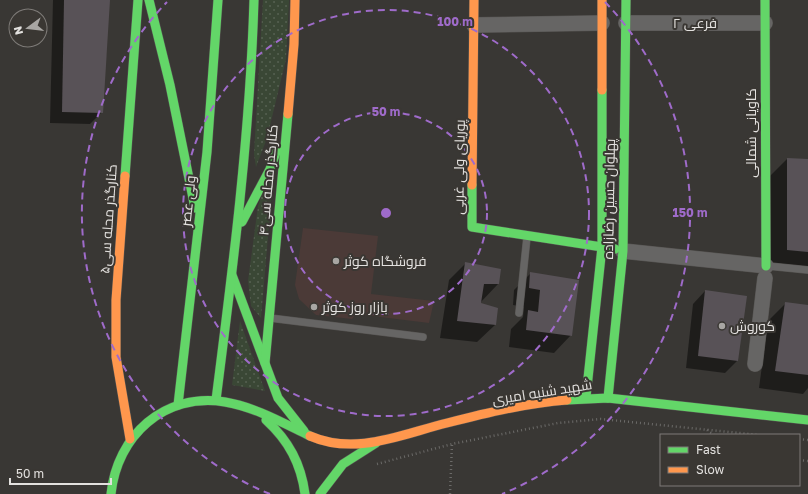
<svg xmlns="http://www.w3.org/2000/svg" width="808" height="494" font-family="'Golos Text',Cairo,sans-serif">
  <defs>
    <pattern id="grass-dots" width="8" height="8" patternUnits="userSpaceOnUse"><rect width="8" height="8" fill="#3a4735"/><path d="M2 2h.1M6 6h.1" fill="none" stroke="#566152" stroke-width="1.8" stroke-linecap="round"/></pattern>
  </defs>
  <rect width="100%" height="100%" fill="#393734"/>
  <polygon fill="#4b3a37" points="303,228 378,236 371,294 434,301 429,323 356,314 352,319 316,315 299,299 295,285"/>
  <g fill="url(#grass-dots)">
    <polygon points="263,0 289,0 286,59 267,138 256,167 254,154"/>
    <polygon points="275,155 261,318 251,306 248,281 258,206"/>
    <polygon points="240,321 265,391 232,385"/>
  </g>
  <g fill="#0007">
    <polygon points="53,0 108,0 102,112 90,124 50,123"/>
    <polygon points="787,159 808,160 808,270 770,266 770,176"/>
    <polygon points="466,263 498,284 480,303 495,325 477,342 440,338 449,280"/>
    <polygon points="531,273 571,335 554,353 509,347 511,329 523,317 524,307 513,305 514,290"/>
    <polygon points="705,291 737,361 725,373 686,368 693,304"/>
    <polygon points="785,304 808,306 808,388 803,394 759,388 768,321"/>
  </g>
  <g fill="#585257">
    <polygon points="64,0 110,0 103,113 62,112"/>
    <polygon points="787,158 808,159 808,252 787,250"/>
    <polygon points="465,262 501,269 499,284 484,284 481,303 498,308 496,325 457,321"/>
    <polygon points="530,272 579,280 572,336 526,330 528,310 538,312 540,290 529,288"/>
    <polygon points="705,290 747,296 738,361 698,356"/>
    <polygon points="785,302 808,305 808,375 775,371"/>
  </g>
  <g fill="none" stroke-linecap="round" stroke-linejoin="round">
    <g stroke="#575553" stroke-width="8">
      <g id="lane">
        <polyline points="768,266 808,270"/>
        <polyline points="519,313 527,237"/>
        <polyline points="270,318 423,337"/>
      </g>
    </g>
    <g stroke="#575553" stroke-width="16">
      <g id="street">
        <polyline points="626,23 765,23"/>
        <polyline points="474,25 602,23"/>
        <polyline points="623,251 766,266"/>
        <polyline points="755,364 765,278"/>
      </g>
    </g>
    <g stroke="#575553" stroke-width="10">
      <g id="fast">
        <polyline points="149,0 170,85 195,208"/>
        <polyline points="765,0 766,266"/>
        <polyline points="125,176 138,0"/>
        <polyline points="472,185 472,227 615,249"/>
        <polyline points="242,222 270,169 278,147"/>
        <polyline points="232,275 278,398 304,431"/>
        <polyline points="265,363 288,114"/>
        <polyline points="586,397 602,247 602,90"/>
        <polyline points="608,398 623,251 626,0"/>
        <path d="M216 400C233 267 250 134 254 0"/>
        <polyline points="567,400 608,398 808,420"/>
        <polyline points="178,405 207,152 218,0"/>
        <path d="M266 420C289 441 301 464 305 494"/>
        <path d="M111 494C117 436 164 392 225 402 255 407 283 423 310 436"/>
        <polyline points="320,494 343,464 376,443"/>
      </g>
    </g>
    <g stroke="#575553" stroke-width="10">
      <g id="slow">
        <polyline points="602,0 602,90"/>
        <polyline points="288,114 294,44 295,0"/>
        <polyline points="125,176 116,300 116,357 130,439"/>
        <polyline points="472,185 474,0"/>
        <path d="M310 436C356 456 402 434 447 423 486 413 527 403 567 400"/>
      </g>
    </g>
    <g stroke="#6b6a68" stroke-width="2.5" stroke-dasharray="1 3" stroke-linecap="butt">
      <polyline points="707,430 714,435"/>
      <polyline points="799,439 808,440"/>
      <polyline points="799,460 808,461"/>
      <polyline points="377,464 452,444 558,423 601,419 759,435"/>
      <polyline points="450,494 452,444"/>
    </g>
    <use href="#lane" stroke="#666564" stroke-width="7"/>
    <use href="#street" stroke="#666564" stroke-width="15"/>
    <use href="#fast" stroke="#63d668" stroke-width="9"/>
    <use href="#slow" stroke="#ff974d" stroke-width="9"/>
  </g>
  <g fill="none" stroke="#9f6bca" stroke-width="2" stroke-dasharray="7 5">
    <circle cx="386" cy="213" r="101"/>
    <circle cx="386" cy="213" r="203"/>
    <path d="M270 494A304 304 0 0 1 167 2M605 2A304 304 0 0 1 502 494"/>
  </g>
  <g fill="#a8a6a3" stroke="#3a3733" stroke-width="1.5">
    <circle cx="336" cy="261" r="4"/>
    <circle cx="314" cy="307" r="4"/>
    <circle cx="722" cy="326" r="4"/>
  </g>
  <g text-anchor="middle" stroke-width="4" stroke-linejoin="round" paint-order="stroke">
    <g font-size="14" fill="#e3e1df" stroke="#3a3733">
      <text x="695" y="28">فرعی ۲</text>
      <text transform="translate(751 133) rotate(-90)" y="5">کاویانی شمالی</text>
      <text transform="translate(459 167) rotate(-89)" y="5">پوریای ولی غربی</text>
      <text transform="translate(268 180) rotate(-85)" y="5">کنارگذر محله سی۴</text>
      <text transform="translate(609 199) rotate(-89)" y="5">پهلوان حسین رضازاده</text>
      <text transform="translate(188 201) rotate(-84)" y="5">ولی عصر</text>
      <text transform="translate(108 219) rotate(-86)" y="5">کنارگذر محله سی۵</text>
      <text transform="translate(542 392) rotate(-9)" y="5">شهید شنبه امیری</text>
    </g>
    <g font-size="14" fill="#e3e1df" stroke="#3a3733" text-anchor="start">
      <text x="344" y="266">فروشگاه کوثر</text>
      <text x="322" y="312">بازار روز کوثر</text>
      <text x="730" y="331">کوروش</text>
    </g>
  </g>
  <circle cx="386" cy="213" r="6" fill="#9f6bca" stroke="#3a3733" stroke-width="2"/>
  <g font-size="12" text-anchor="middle" font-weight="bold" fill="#9f6bca" stroke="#3a3733" stroke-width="4" stroke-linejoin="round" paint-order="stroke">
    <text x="455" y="26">100 m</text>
    <text x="386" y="116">50 m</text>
    <text x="690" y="217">150 m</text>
  </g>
  <rect x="660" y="434" width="140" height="52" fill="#3a3733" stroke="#7e7b78"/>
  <rect x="668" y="447" width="20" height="6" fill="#63d668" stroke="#7e7b78"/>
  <text x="696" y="454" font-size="12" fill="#e3e1df">Fast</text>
  <rect x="668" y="467" width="20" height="6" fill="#ff974d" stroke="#7e7b78"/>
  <text x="696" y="474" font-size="12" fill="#e3e1df">Slow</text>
  <g transform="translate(28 28) rotate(255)"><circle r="19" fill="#3a3733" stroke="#7e7b78"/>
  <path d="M0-3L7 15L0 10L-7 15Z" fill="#a8a6a3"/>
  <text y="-6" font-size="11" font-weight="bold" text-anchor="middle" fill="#e3e1df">N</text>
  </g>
  <path d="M10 478v6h101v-6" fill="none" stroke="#e3e1df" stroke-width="2"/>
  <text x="16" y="478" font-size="12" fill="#e3e1df" stroke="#3a3733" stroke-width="3" paint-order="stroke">50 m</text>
</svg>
